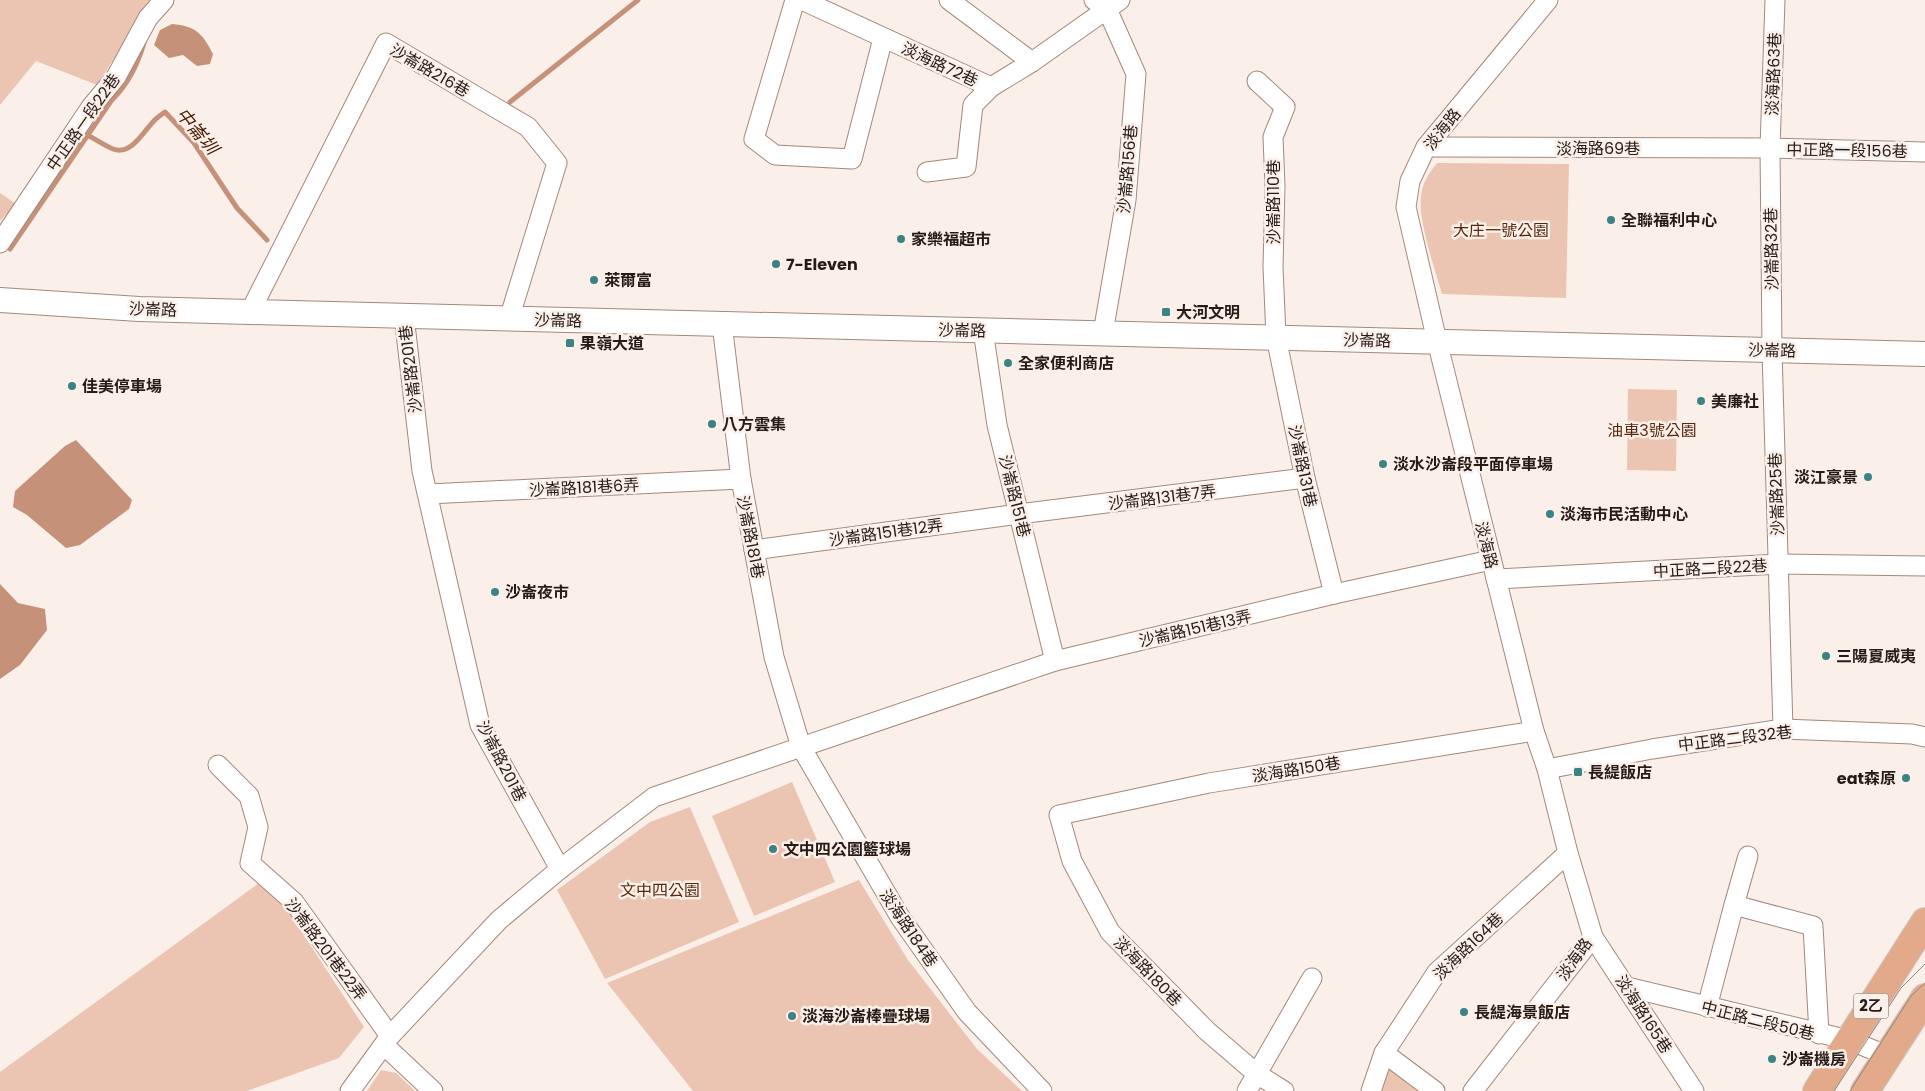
<svg xmlns="http://www.w3.org/2000/svg" width="1925" height="1091" font-family="Poppins,'Noto Sans TC',sans-serif">
  <rect width="100%" height="100%" fill="#fbefe9"/>
  <g fill="#ecc5b2">
    <polygon points="0,0 157,0 142,15 97,85 36,61 0,105"/>
    <path d="M1437 163 1569 164 1566 298 1442 294C1435 270 1418 220 1421 197 1422 183 1429 173 1437 163Z"/>
    <polygon points="0,193 16,204 0,221"/>
    <polygon points="1628,389 1677,390 1676,471 1627,470"/>
    <polygon points="792,782 835,882 754,916 712,816"/>
    <polygon points="690,807 739,922 605,979 557,890 650,822"/>
    <polygon points="859,880 908,960 977,1049 1022,1091 693,1091 607,983"/>
    <polygon points="259,883 288,911 364,1027 339,1058 247,1091 0,1091 0,1072"/>
    <polygon points="1386,1067 1418,1091 1378,1091"/>
    <polygon points="381,1070 396,1073 415,1091 367,1091"/>
  </g>
  <g fill="#c59279">
    <path d="M172 24C196 26 203 34 213 54L210 64 197 66 183 55 169 58 154 45 160 30Z"/>
    <polygon points="76,440 132,500 129,509 80,545 66,548 27,515 13,507 15,491 65,446"/>
    <polygon points="0,584 18,603 45,609 47,630 20,665 0,679"/>
  </g>
  <g fill="none" stroke-linecap="round" stroke-linejoin="round">
    <g stroke="#c59279" stroke-width="5">
      <polyline points="510,102 638,0"/>
      <path d="M89 136C97 140 105 146 113 149 131 156 143 132 153 122 156 118 161 115 165 112L194 143 237 208 267 240"/>
      <path d="M10 249 111 101C128 84 137 66 144 43"/>
    </g>
    <g stroke="#a4887a" stroke-width="21">
      <g id="minor">
        <polyline points="795,0 754,139 775,155 852,159 883,38"/>
        <polyline points="802,0 991,87 1032,62 1120,0"/>
        <polyline points="949,0 1032,62"/>
        <polyline points="1094,0 1107,9 1136,74 1126,200 1103,333"/>
        <polyline points="1548,0 1426,147 1410,181 1406,207 1437,341 1534,731 1547,769 1568,853 1593,937 1694,1091"/>
        <polyline points="1775,0 1770,148 1772,350 1783,729"/>
        <polyline points="1257,81 1285,107 1273,137 1275,186 1273,267 1276,337 1305,478 1334,594"/>
        <polyline points="1426,147 1770,148 1925,152"/>
        <polyline points="927,172 966,167 973,105 991,87"/>
        <polyline points="0,243 91,107 116,77 148,18 164,0"/>
        <polyline points="250,312 386,43 528,127 557,163 509,319"/>
        <polyline points="404,316 422,471 480,725 560,869"/>
        <polyline points="722,324 741,479 774,657 801,747 900,917 967,1012 1042,1091"/>
        <polyline points="983,330 997,425 1055,661"/>
        <polyline points="428,494 741,479"/>
        <polyline points="754,550 1019,514 1305,478"/>
        <polyline points="1496,579 1779,564 1925,566"/>
        <polyline points="218,765 249,796 258,827 250,863 294,902 390,1036"/>
        <polyline points="1547,769 1652,749 1783,729 1912,734 1925,737"/>
        <polyline points="1734,905 1748,856"/>
        <polyline points="1627,987 1849,1040 1888,1056"/>
        <polyline points="1707,1007 1734,905 1813,926 1819,1034"/>
        <polyline points="384,1045 433,1091"/>
        <polyline points="1384,1053 1437,972 1568,853"/>
        <polyline points="350,1091 390,1036 499,920 560,869 654,797 1055,661 1334,594 1491,560"/>
        <polyline points="1247,1091 1312,978"/>
        <polyline points="1284,1091 1257,1074 1207,1031 1110,932 1072,861 1059,815 1209,783 1534,731"/>
        <polyline points="1371,1091 1384,1053 1435,1091"/>
        <polyline points="1473,1091 1593,937"/>
      </g>
    </g>
    <g stroke="#a4887a" stroke-width="26">
      <polyline id="tertiary" points="0,300 139,309 250,312 1925,354"/>
    </g>
    <g stroke="#cfcdcc" stroke-width="30">
      <g id="primary">
        <polyline points="1817,1091 1925,922"/>
        <polyline points="1865,1091 1925,998"/>
      </g>
    </g>
    <use href="#minor" stroke="#fff" stroke-width="19"/>
    <use href="#tertiary" stroke="#fff" stroke-width="24"/>
    <use href="#primary" stroke="#e2a98b" stroke-width="28"/>
    <g stroke="#928781" stroke-width="1">
      <polyline points="1834,1091 1901,988 1925,964"/>
      <polyline points="1850,1091 1911,996 1925,983"/>
    </g>
  </g>
  <g fill="#3b8385" stroke="#fbefe9" stroke-width="2">
    <circle cx="1611" cy="220" r="5"/>
    <circle cx="901" cy="239" r="5"/>
    <circle cx="776" cy="264" r="5"/>
    <circle cx="594" cy="280" r="5"/>
    <rect x="1161" y="307" width="10" height="10" rx="2.5"/>
    <rect x="565" y="338" width="10" height="10" rx="2.5"/>
    <circle cx="1008" cy="363" r="5"/>
    <circle cx="72" cy="386" r="5"/>
    <circle cx="1701" cy="401" r="5"/>
    <circle cx="712" cy="424" r="5"/>
    <circle cx="1383" cy="464" r="5"/>
    <circle cx="1868" cy="477" r="5"/>
    <circle cx="1550" cy="514" r="5"/>
    <circle cx="495" cy="592" r="5"/>
    <circle cx="1826" cy="656" r="5"/>
    <rect x="1573" y="767" width="10" height="10" rx="2.5"/>
    <circle cx="1906" cy="778" r="5"/>
    <circle cx="773" cy="849" r="5"/>
    <circle cx="1464" cy="1012" r="5"/>
    <circle cx="792" cy="1016" r="5"/>
    <circle cx="1772" cy="1059" r="5"/>
  </g>
  <g text-anchor="middle" stroke-width="5" stroke-linejoin="round" paint-order="stroke">
    <rect fill="#fbefe9" stroke="#665b55" stroke-width="1" x="1853.5" y="993.5" width="35" height="25" rx="4"/>
    <g font-size="15" font-weight="bold" fill="#261b16">
      <text x="1871" y="1011">2乙</text>
    </g>
    <g font-size="16" fill="#261b16" stroke="#fbefe9">
      <text transform="translate(940 64) rotate(25)" y="6">淡海路72巷</text>
      <text transform="translate(430 70) rotate(30)" y="6">沙崙路216巷</text>
      <text transform="translate(1773 74) rotate(-88)" y="6">淡海路63巷</text>
      <text transform="translate(83 122) rotate(-55)" y="6">中正路一段22巷</text>
      <text transform="translate(1442 129) rotate(-52)" y="6">淡海路</text>
      <text x="1598" y="154">淡海路69巷</text>
      <text transform="translate(1847 150) rotate(1)" y="6">中正路一段156巷</text>
      <text transform="translate(1127 169) rotate(-85)" y="6">沙崙路156巷</text>
      <text transform="translate(1273 202) rotate(-90)" y="6">沙崙路110巷</text>
      <text transform="translate(1771 249) rotate(-91)" y="6">沙崙路32巷</text>
      <text transform="translate(153 309) rotate(2)" y="6">沙崙路</text>
      <text transform="translate(558 320) rotate(1)" y="6">沙崙路</text>
      <text transform="translate(962 330) rotate(1)" y="6">沙崙路</text>
      <text transform="translate(1367 340) rotate(1)" y="6">沙崙路</text>
      <text transform="translate(1772 350) rotate(1)" y="6">沙崙路</text>
      <text transform="translate(410 369) rotate(-97)" y="6">沙崙路201巷</text>
      <text transform="translate(1303 466) rotate(78)" y="6">沙崙路131巷</text>
      <text transform="translate(584 487) rotate(-3)" y="6">沙崙路181巷6弄</text>
      <text transform="translate(1776 494) rotate(-92)" y="6">沙崙路25巷</text>
      <text transform="translate(1015 496) rotate(76)" y="6">沙崙路151巷</text>
      <text transform="translate(1162 497) rotate(-7)" y="6">沙崙路131巷7弄</text>
      <text transform="translate(886 532) rotate(-8)" y="6">沙崙路151巷12弄</text>
      <text transform="translate(751 537) rotate(79)" y="6">沙崙路181巷</text>
      <text transform="translate(1487 545) rotate(76)" y="6">淡海路</text>
      <text transform="translate(1710 568) rotate(-3)" y="6">中正路二段22巷</text>
      <text transform="translate(1195 628) rotate(-13)" y="6">沙崙路151巷13弄</text>
      <text transform="translate(1735 738) rotate(-7)" y="6">中正路二段32巷</text>
      <text transform="translate(502 761) rotate(63)" y="6">沙崙路201巷</text>
      <text transform="translate(1296 769) rotate(-9)" y="6">淡海路150巷</text>
      <text transform="translate(909 928) rotate(56)" y="6">淡海路184巷</text>
      <text transform="translate(1468 946) rotate(-44)" y="6">淡海路164巷</text>
      <text transform="translate(326 949) rotate(53)" y="6">沙崙路201巷22弄</text>
      <text transform="translate(1574 959) rotate(-55)" y="6">淡海路</text>
      <text transform="translate(1148 971) rotate(46)" y="6">淡海路180巷</text>
      <text transform="translate(1644 1014) rotate(57)" y="6">淡海路165巷</text>
      <text transform="translate(1758 1020) rotate(14)" y="6">中正路二段50巷</text>
    </g>
    <g font-size="16" font-weight="bold" fill="#261b16" stroke="#fbefe9" text-anchor="start">
      <text x="1621" y="226">全聯福利中心</text>
      <text x="911" y="245">家樂福超市</text>
      <text x="786" y="270">7-Eleven</text>
      <text x="604" y="286">萊爾富</text>
      <text x="1176" y="318">大河文明</text>
      <text x="580" y="349">果嶺大道</text>
      <text x="1018" y="369">全家便利商店</text>
      <text x="82" y="392">佳美停車場</text>
      <text x="1711" y="407">美廉社</text>
      <text x="722" y="430">八方雲集</text>
      <text x="1393" y="470">淡水沙崙段平面停車場</text>
      <text x="1858" y="483" text-anchor="end">淡江豪景</text>
      <text x="1560" y="520">淡海市民活動中心</text>
      <text x="505" y="598">沙崙夜市</text>
      <text x="1836" y="662">三陽夏威夷</text>
      <text x="1588" y="778">長緹飯店</text>
      <text x="1896" y="784" text-anchor="end">eat森原</text>
      <text x="783" y="855">文中四公園籃球場</text>
      <text x="1474" y="1018">長緹海景飯店</text>
      <text x="802" y="1022">淡海沙崙棒疊球場</text>
      <text x="1782" y="1065">沙崙機房</text>
    </g>
    <g font-size="16" fill="#59280c" stroke="#fbefe9">
      <text x="1501" y="236">大庄一號公園</text>
      <text x="1652" y="436">油車3號公園</text>
      <text x="660" y="896">文中四公園</text>
    </g>
    <g font-size="18" font-style="italic" fill="#491a00" stroke="#fbefe9">
      <text transform="translate(197 131) rotate(50)" y="6">中崙圳</text>
    </g>
  </g>
</svg>
